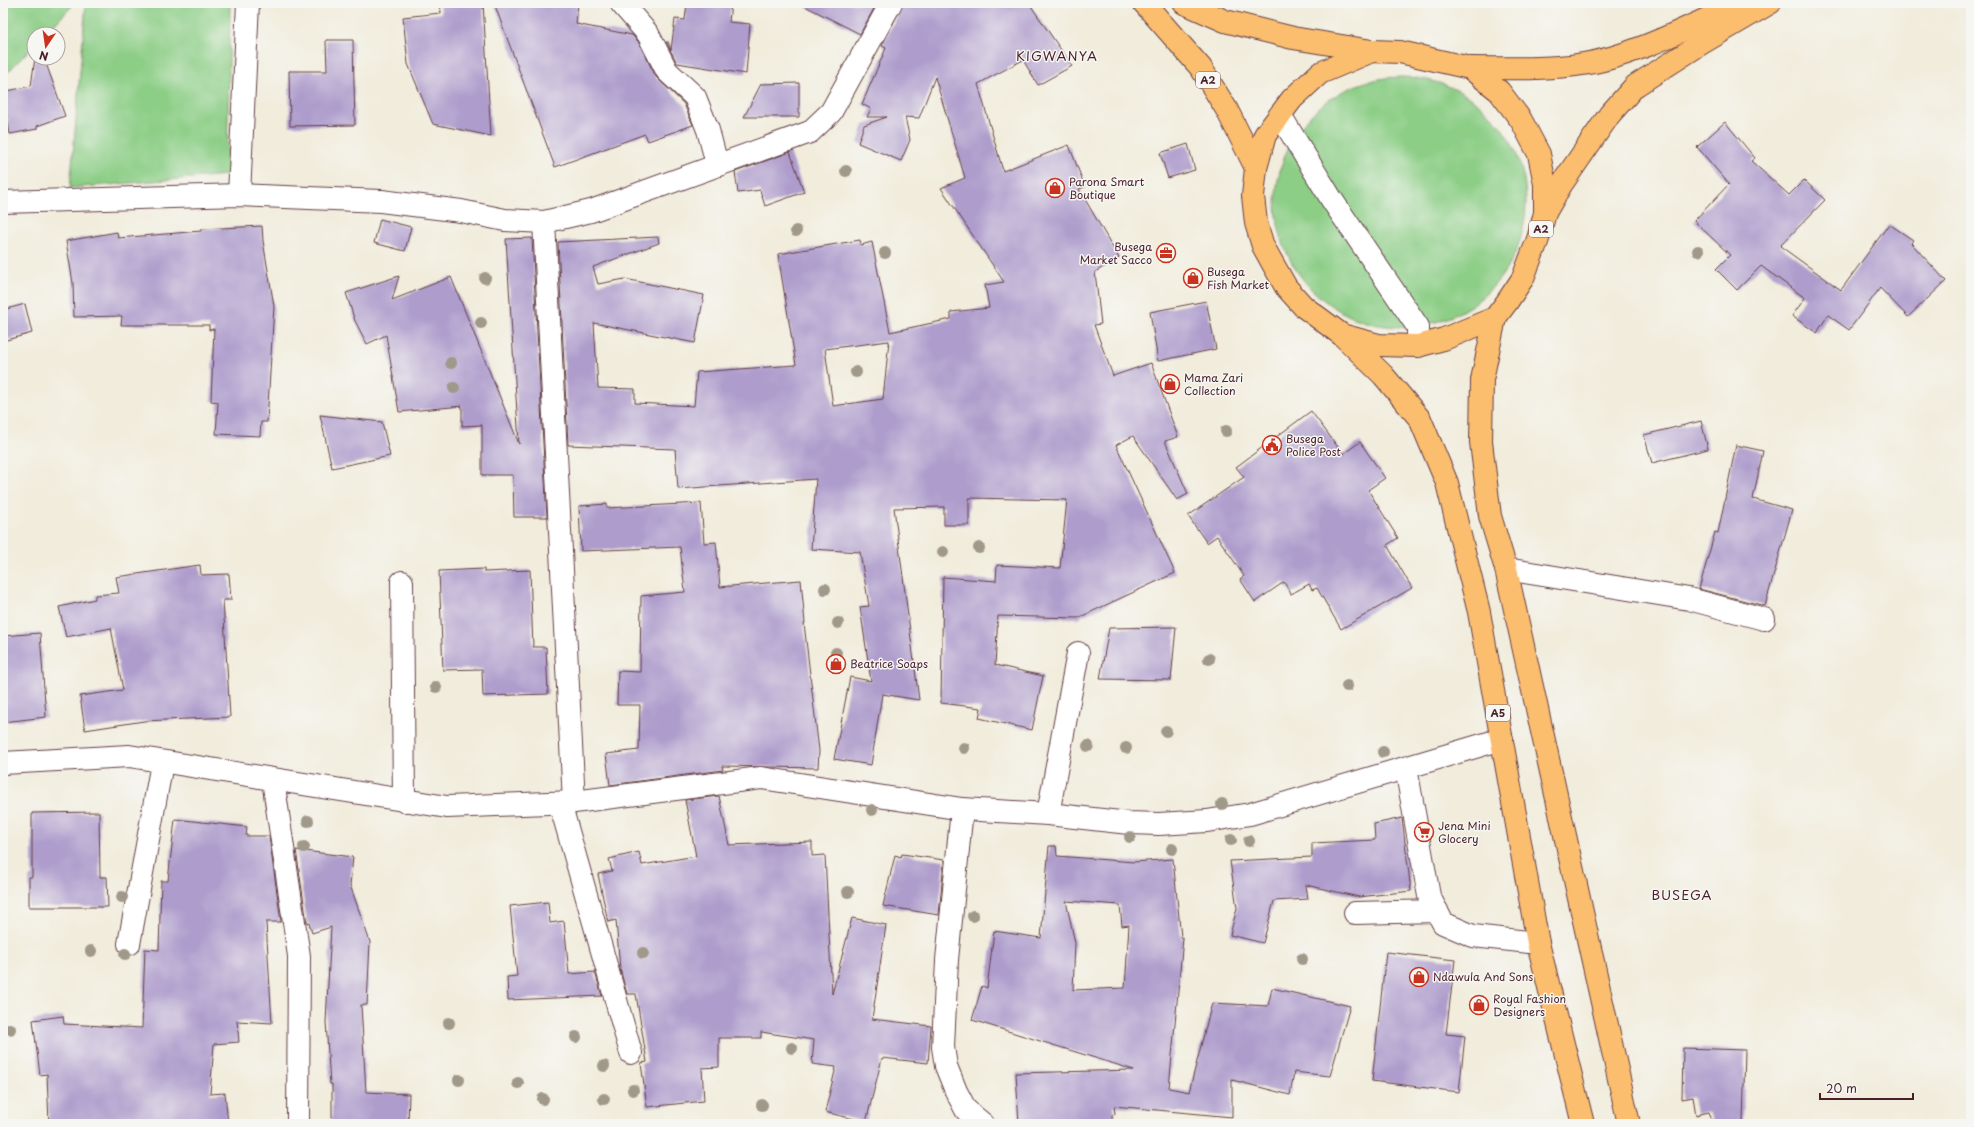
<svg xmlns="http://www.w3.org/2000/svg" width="1974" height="1127" font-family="'Playpen Sans',sans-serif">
  <rect width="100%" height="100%" fill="#f6f6f2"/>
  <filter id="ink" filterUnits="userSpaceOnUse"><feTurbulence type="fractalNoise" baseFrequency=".025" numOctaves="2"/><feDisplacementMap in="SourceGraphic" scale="8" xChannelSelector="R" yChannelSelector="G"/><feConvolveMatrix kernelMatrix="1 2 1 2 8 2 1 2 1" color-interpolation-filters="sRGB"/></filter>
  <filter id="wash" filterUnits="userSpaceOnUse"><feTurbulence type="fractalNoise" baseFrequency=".012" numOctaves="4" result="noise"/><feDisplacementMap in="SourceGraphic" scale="16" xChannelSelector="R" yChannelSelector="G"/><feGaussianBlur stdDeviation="0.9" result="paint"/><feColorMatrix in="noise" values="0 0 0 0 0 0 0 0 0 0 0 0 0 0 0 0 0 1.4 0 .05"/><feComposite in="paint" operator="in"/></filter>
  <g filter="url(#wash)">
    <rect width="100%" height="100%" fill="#f1ecdb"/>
    <g fill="#8cce86" stroke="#6b7658">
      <polygon points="3,3 75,3 45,34 34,34 34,45 3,77"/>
      <polygon points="86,3 230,3 227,175 70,188"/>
      <circle cx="1401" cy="202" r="125"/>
    </g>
    <g id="blocks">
      <g fill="#ae9ccc" fill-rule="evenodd">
        <polygon points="440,3 483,3 491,136 433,124 408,64 403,17 441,13"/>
        <polygon points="494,3 578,3 576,24 632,35 638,41 656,77 684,104 693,125 648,141 645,134 555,167"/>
        <polygon points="687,3 731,3 729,22 750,24 746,74 677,63 666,42 668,42 671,50 675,19 685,20"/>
        <polygon points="799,3 877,3 860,34"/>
        <path d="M903 3H1029L1072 66 1038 85 1023 60 978 84 1003 171 1069 145 1085 187 1079 189 1119 258 1095 272 1101 324 1094 325 1113 376 1151 363 1178 437 1165 441 1188 494 1177 500 1133 436 1116 445 1175 573 1078 618 998 616 995 665 1043 676 1032 730 979 718 981 708 941 703 943 577 996 581 997 565 1060 568 1067 500 969 498V525H944V507L894 508 919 700 882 694 871 765 834 759 850 677 871 681 860 607 869 606 860 552 811 549 816 479 678 489 675 449 568 445 558 242 658 237 659 243 593 267 598 284 625 279 704 295 695 343 594 323 598 388 635 389V403L694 406 697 372 796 365 778 254 860 240 861 245 872 242 890 332 951 319V312L989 308 985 285 1004 282 941 188 965 178 935 77 919 118 905 117 910 140 901 161 858 143 864 125 887 117H867L871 109 862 104 886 48 882 46ZM889 341 883 399 833 406 825 349Z"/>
        <polygon points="326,40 353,40 355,125 290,126 289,71 327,71"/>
        <polygon points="35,58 44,58 65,116 37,126 37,129 10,134 3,92 31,86"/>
        <polygon points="799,83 799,117 744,117 761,84"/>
        <polygon points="1725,122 1755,158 1751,161 1789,195 1804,180 1825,200 1780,246 1841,290 1889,224 1913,240 1911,243 1946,281 1908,317 1880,288 1849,330 1828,315 1817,333 1792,316 1805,298 1761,266 1737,290 1716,269 1730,255 1694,221 1729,184 1697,147"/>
        <polygon points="1188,144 1195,170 1168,178 1160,153"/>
        <polygon points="790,152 804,192 765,206 760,190 738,193 735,172"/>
        <polygon points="380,219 411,227 405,251 374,243"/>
        <polygon points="262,226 263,241 274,306 267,422 261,422 260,436 216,434 218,402 211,401 214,329 209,330 209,325 121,325 122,316 74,317 73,283 66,241 117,232 118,238 201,231 201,229"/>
        <polygon points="532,238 547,517 514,517 513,475 482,475 482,425 462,426 462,406 399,412 386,335 367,344 355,321 346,293 399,276 392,300 451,277 519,444 506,239"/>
        <polygon points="1206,301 1216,349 1158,361 1150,312"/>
        <polygon points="25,304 32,333 3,341 3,310"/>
        <polygon points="1311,411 1343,454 1360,442 1385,478 1368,490 1398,538 1387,545 1412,588 1341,629 1317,588 1312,590 1309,584 1291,594 1284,582 1255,602 1240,579 1244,576 1217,536 1207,543 1188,516 1244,477 1236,467"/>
        <polygon points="320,415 382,422 390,456 332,468"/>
        <polygon points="1701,421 1708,449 1652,463 1644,435"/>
        <polygon points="1736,445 1763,451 1753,499 1792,510 1765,606 1699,589 1715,532 1718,533"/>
        <polygon points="701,503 704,543 716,542 720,587 801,580 805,623 804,623 819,751 818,768 722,766 723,770 610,785 606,754 639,750 640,705 617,705 618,671 640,672 641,596 685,592 680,547 581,551 579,506 607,504 607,508"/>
        <polygon points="200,565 201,575 229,574 231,600 223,600 230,717 144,721 85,730 80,696 123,690 111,628 66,637 59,607 95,599 95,595 119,593 116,577"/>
        <polygon points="484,569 484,572 530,570 533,647 546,647 548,694 483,696 482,669 443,670 439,571"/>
        <polygon points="1176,627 1171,680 1100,679 1109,628"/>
        <polygon points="40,633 46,717 3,722 3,636"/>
        <polygon points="719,796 729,845 812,842 812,856 825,855 832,994 852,918 886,925 872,1019 931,1026 928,1063 882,1058 866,1122 825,1112 836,1067 812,1064 814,1040 761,1032 761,1038 719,1038 719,1067 702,1068 704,1101 647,1107 641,1063 647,1062 636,994 627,994 620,969 616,920 608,922 598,874 612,871 609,859 639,852 642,865 696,856 685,800"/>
        <polygon points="99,812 100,877 107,877 108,907 29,907 29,877 32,877 32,813"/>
        <polygon points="1402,818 1411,891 1359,897 1306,885 1308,899 1274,901 1263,943 1230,935 1237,908 1230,861 1312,857 1312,843 1375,840 1374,824"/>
        <polygon points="175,819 247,827 246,836 269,836 281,922 266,922 272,1023 237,1021 239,1042 214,1044 210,1094 225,1093 228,1124 49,1124 47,1074 40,1075 33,1020 63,1016 64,1024 142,1028 145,949 159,950 161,881 168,881"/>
        <path d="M1049 846H1056L1057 856 1134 862 1173 859 1181 937 1183 938 1169 1088 1189 1092 1212 1003 1268 1006 1272 988 1350 1006 1330 1076 1294 1072 1290 1095 1232 1080V1117L1114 1106 1115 1114 1112 1115V1124H1019L1016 1073 1134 1070 972 1020 982 986 987 988 994 931 1041 938ZM1066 901 1120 905 1122 926 1129 925 1125 988 1073 990 1075 943Z"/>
        <polygon points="296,850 353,857 350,885 370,942 367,1005 361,1005 366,1092 409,1094 408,1124 332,1124 332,1084 330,1084 326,1022 331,927 312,933 309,923 307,923"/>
        <polygon points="902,854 944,860 939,915 883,906 895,855 901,857"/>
        <polygon points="548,902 550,923 564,921 569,974 595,972 602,996 508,1000 507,977 517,976 510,906"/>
        <polygon points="1386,952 1455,960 1446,1034 1465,1036 1459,1092 1372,1081"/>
        <polygon points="1683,1048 1745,1050 1743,1124 1713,1124 1709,1112 1696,1115 1693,1097 1682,1099"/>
      </g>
    </g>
  </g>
  <g filter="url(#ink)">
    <use href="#blocks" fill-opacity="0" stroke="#633e45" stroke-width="1"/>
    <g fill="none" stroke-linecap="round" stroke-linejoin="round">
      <g stroke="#633e45" stroke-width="24">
        <g id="minor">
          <polyline points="621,3 648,34 667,71 695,97 708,130 717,164"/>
          <polyline points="1280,115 1332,200 1418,327 1418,346"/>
          <polyline points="239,195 248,3"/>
          <polyline points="3,202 239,195 381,201 461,211 505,220 544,222 591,211 810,132 831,112 891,3"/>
          <polyline points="544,222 574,802"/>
          <polyline points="1506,569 1689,599 1764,619"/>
          <polyline points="402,582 404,801"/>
          <polyline points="3,763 129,756 447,807 574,802 761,778 962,809 1048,814 1129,823 1159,824 1207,821 1250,814 1502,739"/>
          <polyline points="1406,768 1429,896 1443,923 1473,936 1538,943"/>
          <polyline points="273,780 299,956 298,1124"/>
          <polyline points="560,803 631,1053"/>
          <polyline points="962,809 947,960 943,1047 946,1066 956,1091 966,1110 983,1124"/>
          <polyline points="1048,814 1078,653"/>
          <polyline points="1355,913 1437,911"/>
          <polyline points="129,944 162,763"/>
        </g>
      </g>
      <g stroke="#633e45" stroke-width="24">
        <g id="major">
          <polyline points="1144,3 1201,68 1227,110 1256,168"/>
          <polyline points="1184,3 1225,21 1293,38 1372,51"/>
        </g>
      </g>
      <g stroke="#633e45" stroke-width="24">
        <g id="highway">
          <polygon points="1372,51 1400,52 1470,68 1499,91 1521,120 1539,154 1545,184 1545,213 1538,239 1523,278 1507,302 1495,318 1444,339 1418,346 1379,345 1342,335 1304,307 1286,287 1273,264 1263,246 1256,223 1253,196 1256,168 1265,135 1292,99 1320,73"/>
          <path d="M1470 68C1507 68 1546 70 1583 64 1633 57 1694 24 1741 3"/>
          <polyline points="1546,211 1561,185 1610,114 1635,86 1702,43 1770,3"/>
          <polyline points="1495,318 1482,380 1481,442 1490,516 1506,569 1629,1124"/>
          <polyline points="1343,336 1383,375 1420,419 1447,483 1479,612 1538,943 1583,1124"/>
        </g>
      </g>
      <use href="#minor" stroke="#fff" stroke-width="22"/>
      <use href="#major" stroke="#fbbd6e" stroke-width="22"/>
      <use href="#highway" stroke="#fbbd6e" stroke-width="22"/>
    </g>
    <g fill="#a09889">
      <circle cx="846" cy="171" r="6"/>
      <circle cx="796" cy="231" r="6"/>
      <circle cx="1698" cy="251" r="6"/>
      <circle cx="885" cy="253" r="6"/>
      <circle cx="485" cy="278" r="6"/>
      <circle cx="481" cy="323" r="6"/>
      <circle cx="451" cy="363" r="6"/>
      <circle cx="856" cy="372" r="6"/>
      <circle cx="454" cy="388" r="6"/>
      <circle cx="1226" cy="431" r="6"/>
      <circle cx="979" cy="548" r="6"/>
      <circle cx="943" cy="552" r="6"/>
      <circle cx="825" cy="589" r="6"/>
      <circle cx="838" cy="623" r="6"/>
      <circle cx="836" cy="653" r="6"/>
      <circle cx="1209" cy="659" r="6"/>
      <circle cx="1347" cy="686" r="6"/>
      <circle cx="436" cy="687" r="6"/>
      <circle cx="1166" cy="731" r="6"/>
      <circle cx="1088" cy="746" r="6"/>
      <circle cx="964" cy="748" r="6"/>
      <circle cx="1126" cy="748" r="6"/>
      <circle cx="1383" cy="752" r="6"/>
      <circle cx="1222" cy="804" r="6"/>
      <circle cx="872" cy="810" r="6"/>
      <circle cx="308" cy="821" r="6"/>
      <circle cx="1130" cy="837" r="6"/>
      <circle cx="1231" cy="840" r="6"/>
      <circle cx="1249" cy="841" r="6"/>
      <circle cx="304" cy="847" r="6"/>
      <circle cx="1172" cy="849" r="6"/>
      <circle cx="848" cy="892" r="6"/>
      <circle cx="122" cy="897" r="6"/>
      <circle cx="973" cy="916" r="6"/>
      <circle cx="91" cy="951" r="6"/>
      <circle cx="643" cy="953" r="6"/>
      <circle cx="125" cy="954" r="6"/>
      <circle cx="1302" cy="959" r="6"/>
      <circle cx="449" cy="1023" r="6"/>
      <circle cx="10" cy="1029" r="6"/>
      <circle cx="576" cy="1037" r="6"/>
      <circle cx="792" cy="1048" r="6"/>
      <circle cx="604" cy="1066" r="6"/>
      <circle cx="459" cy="1080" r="6"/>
      <circle cx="518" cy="1083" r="6"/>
      <circle cx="633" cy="1090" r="6"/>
      <circle cx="543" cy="1099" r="6"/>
      <circle cx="604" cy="1099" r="6"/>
      <circle cx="762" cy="1105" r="6"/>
    </g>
  </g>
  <defs>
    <g id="shop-ring" transform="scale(1)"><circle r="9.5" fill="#f6f6f2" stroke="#c8321e" stroke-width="1.5"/><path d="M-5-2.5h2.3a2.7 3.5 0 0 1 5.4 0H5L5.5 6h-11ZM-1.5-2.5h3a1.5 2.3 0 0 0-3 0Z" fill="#c8321e"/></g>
    <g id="office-ring" transform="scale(1)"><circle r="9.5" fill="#f6f6f2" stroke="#c8321e" stroke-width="1.5"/><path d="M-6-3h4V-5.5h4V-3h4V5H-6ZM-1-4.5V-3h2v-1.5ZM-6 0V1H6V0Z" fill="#c8321e"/></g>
    <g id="civic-ring" transform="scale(1)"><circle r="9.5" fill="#f6f6f2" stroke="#c8321e" stroke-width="1.5"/><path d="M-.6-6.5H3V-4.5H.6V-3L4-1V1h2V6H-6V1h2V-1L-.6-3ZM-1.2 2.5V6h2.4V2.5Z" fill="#c8321e"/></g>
    <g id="supermarket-ring" transform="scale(1)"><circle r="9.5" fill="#f6f6f2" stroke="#c8321e" stroke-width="1.5"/><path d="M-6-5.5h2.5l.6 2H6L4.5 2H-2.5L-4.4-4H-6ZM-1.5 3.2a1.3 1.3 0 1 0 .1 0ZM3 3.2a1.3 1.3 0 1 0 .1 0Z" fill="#c8321e"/></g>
  </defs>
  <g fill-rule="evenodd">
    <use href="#shop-ring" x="1055" y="188"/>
    <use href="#office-ring" x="1166" y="253"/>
    <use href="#shop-ring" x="1193" y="278"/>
    <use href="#shop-ring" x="1170" y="384"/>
    <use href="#civic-ring" x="1272" y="445"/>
    <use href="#shop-ring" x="836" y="664"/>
    <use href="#supermarket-ring" x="1424" y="832"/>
    <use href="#shop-ring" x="1419" y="977"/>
    <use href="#shop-ring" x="1479" y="1005"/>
  </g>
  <g text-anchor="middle" stroke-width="3" stroke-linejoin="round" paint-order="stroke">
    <g fill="#f6f6f2" stroke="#7e6067" stroke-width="1">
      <rect x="1196" y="72" width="24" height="16" rx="3"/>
      <rect x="1529" y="221" width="24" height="16" rx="3"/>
      <rect x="1486" y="705" width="24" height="16" rx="3"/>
    </g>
    <g font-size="10" font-weight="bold" fill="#4a1f2b">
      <text x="1208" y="84">A2</text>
      <text x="1541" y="233">A2</text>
      <text x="1498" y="717">A5</text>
    </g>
    <g font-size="11" fill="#4a1f2b" stroke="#f6f6f2" text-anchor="start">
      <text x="1069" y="186">Parona Smart<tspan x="1069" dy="13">Boutique</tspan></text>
      <text x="1152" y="251" text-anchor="end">Busega<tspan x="1152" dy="13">Market Sacco</tspan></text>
      <text x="1207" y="276">Busega<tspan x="1207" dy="13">Fish Market</tspan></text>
      <text x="1184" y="382">Mama Zari<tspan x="1184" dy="13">Collection</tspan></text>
      <text x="1286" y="443">Busega<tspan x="1286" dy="13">Police Post</tspan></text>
      <text x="850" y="668">Beatrice Soaps</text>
      <text x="1438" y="830">Jena Mini<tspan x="1438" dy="13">Glocery</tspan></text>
      <text x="1433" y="981">Ndawula And Sons</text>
      <text x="1493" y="1003">Royal Fashion<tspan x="1493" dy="13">Designers</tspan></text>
    </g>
    <g font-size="13" letter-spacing="1" fill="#4a1f2b" stroke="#f6f6f2">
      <text x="1057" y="61">KIGWANYA</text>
      <text x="1682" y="900">BUSEGA</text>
    </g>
  </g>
  <rect width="1974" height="1127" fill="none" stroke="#f6f6f2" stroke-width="16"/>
  <g transform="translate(46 46) rotate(193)"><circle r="19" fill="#f6f6f2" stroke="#b1a0a2"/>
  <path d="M0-3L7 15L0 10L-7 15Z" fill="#c8321e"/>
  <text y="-6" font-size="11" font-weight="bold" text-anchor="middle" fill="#4a1f2b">N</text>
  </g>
  <path d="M1820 1093v6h93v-6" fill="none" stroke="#4a1f2b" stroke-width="2"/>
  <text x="1826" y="1093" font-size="12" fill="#4a1f2b" stroke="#f6f6f2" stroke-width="3" paint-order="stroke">20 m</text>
</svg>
